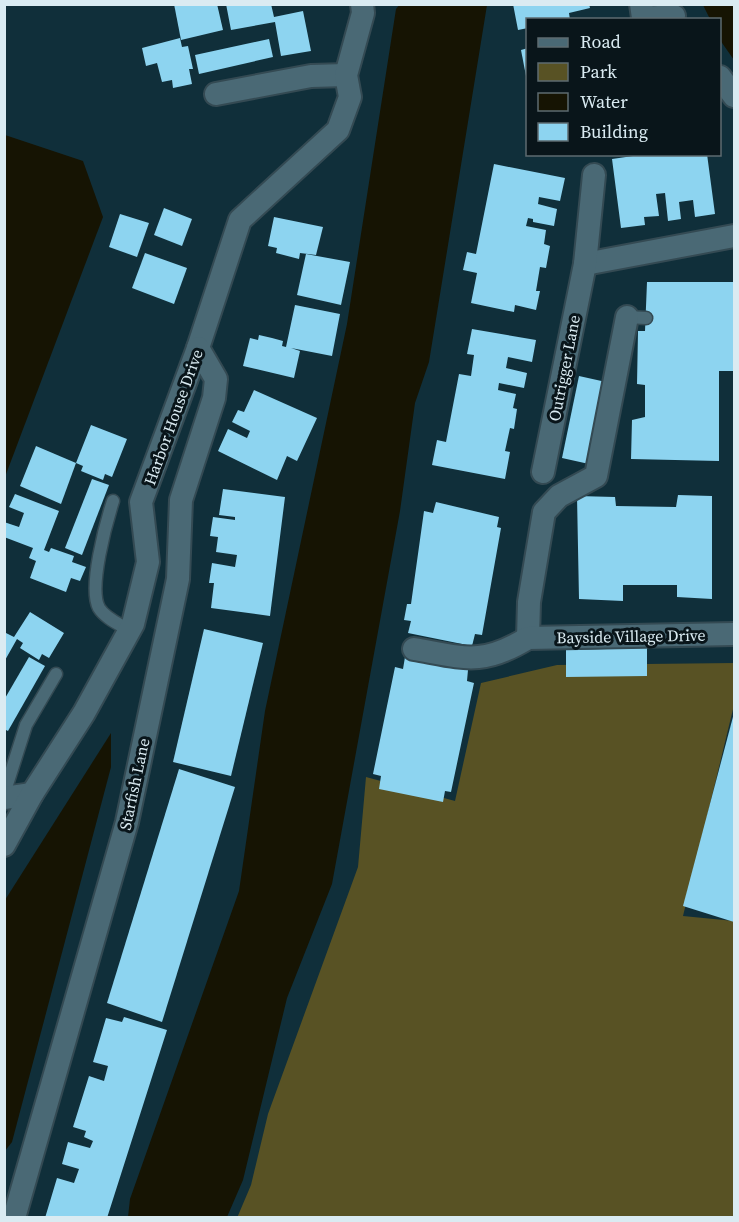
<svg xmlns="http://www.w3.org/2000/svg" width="739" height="1222" font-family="'Source Serif 4',serif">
  <rect width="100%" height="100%" fill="#102f3a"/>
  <polygon fill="#585224" points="734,663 734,705 683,916 734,921 734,1217 237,1218 251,1185 268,1114 358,867 366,777 455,801 481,683 557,665"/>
  <g fill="#161403">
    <polygon points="400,4 487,5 429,362 415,403 400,511 332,884 287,998 243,1180 227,1217 128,1217 130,1199 239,891 265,711 347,324 396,9"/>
    <polygon points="703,5 734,5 734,60 720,40 720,20 710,19"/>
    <polygon points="5,135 83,161 103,217 5,477"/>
    <polygon points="111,733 111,767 12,1142 5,1151 5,900"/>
  </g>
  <g fill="#8dd4f0">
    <polygon points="174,4 217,4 223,30 181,40"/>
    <polygon points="226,4 271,4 274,17 303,11 311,51 281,56 275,22 231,30"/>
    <polygon points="513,4 589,4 590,8 569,13 570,20 528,20 528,28 518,30"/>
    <polygon points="180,38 182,47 188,46 193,69 189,69 192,84 173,88 172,80 162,82 157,63 146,66 142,48"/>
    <polygon points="269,39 273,57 199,74 195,55"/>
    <polygon points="528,48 528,76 526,76 521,50"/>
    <polygon points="647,154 707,154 715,214 695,217 693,200 679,202 681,219 668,221 665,193 656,194 659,216 644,217 645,225 621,228 612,159"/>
    <polygon points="494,164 565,178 560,201 539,197 538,204 557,209 554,226 533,222 533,219 528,218 526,226 546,230 544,244 550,246 546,268 540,267 536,291 540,291 536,310 515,305 514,312 471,303 477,273 463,270 467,252 476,254"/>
    <polygon points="164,208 192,219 182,246 154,235"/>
    <polygon points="120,214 149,223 137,257 109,247"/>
    <polygon points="274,217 323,227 316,255 300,253 299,259 276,253 277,248 268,246"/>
    <polygon points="145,253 187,268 174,304 132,288"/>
    <polygon points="306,254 350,262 341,305 297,295"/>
    <polygon points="647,282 734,282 734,371 719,371 719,461 631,459 632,420 645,417 645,385 637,384 638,331 645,331"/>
    <polygon points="295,305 340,314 332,356 291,348 300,351 294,378 243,366 250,338 258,340 259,335 272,338 283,341 282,346 286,347"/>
    <polygon points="472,329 536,340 532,362 508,357 506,368 527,373 524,388 499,383 498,390 516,394 513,408 517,409 514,429 510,428 505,451 510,452 505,479 432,465 437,440 446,442 459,374 471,376 474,355 467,354"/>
    <polygon points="579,376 606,382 589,464 562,458"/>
    <polygon points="254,390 317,418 297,461 287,456 277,480 218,451 228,429 247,438 250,431 232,422 238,410 244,412"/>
    <polygon points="91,425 127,439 112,477 105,474 103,480 81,471 83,466 76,463"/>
    <polygon points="36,446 76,463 61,504 20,486"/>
    <polygon points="92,479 109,485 82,555 65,548"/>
    <polygon points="223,489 285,497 270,616 211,608 214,583 209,583 212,563 235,567 237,555 216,552 218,537 210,536 213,517 235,520 235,517 219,515"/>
    <polygon points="15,494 59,511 44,550 49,552 51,548 74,556 72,562 86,567 80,581 71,578 66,592 30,578 36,561 29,558 33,548 4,537 4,522 19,527 24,513 9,507"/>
    <polygon points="678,495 712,496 712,599 677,597 677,585 623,585 623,601 579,599 577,496 615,497 616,506 676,507"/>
    <polygon points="436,502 499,517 497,527 501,528 482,635 475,634 472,646 408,633 411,621 404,620 407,604 411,604 424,511 433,513"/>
    <polygon points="30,612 64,633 49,658 42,654 39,660 20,648 23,643 17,639 4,662 4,632 14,637"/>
    <polygon points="204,629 263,643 231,776 173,762"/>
    <polygon points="647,648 647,676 566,677 566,650"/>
    <polygon points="29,657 45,666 8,731 4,729 4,700"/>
    <polygon points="405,657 468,670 467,681 474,683 451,792 445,791 443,802 379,789 381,776 373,774 395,667 403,669"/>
    <polygon points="734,713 734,922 683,906"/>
    <polygon points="179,769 235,787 162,1022 107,1003"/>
    <polygon points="124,1017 167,1030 107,1218 45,1218 57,1178 74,1183 79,1169 62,1164 68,1142 90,1148 93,1141 84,1137 86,1131 73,1127 89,1076 104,1081 108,1066 93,1062 106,1018 122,1022"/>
  </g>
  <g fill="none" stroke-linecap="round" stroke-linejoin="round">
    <g stroke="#344a53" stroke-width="15">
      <g id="lane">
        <polyline points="627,317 646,318"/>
        <path d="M113 501C106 523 88 588 99 608 105 618 119 624 129 630"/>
        <polyline points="4,794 26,725 56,674"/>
      </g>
    </g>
    <g stroke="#344a53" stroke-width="26">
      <g id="street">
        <polyline points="641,4 643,18 674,16"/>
        <polyline points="720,77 734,96"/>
        <polyline points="216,94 311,76 346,75"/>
        <polyline points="585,264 734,236"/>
        <polyline points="543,472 585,264 594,175"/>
        <polyline points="528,638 529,602 544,512 559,496 596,476 627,317"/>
        <path d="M414 649C465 658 482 666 528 638L734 634"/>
        <polyline points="4,798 32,794"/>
        <polyline points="4,845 32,794 84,713 133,624 148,562 141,502 198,348 240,220 338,130 350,97 346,75 363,13 362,4"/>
        <polyline points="14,1218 127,822 178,579 181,500 214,398 216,379 198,348"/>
      </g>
    </g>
    <use href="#lane" stroke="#4a6975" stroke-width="12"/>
    <use href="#street" stroke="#4a6975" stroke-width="22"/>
  </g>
  <g text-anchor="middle" stroke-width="6" stroke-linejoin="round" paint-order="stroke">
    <g font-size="16" fill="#daebf2" stroke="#09151a">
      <text transform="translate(564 368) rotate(-79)" y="6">Outrigger Lane</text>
      <text transform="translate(173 417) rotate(-70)" y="6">Harbor House Drive</text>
      <text transform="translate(631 636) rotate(-1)" y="6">Bayside Village Drive</text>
      <text transform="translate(134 784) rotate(-78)" y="6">Starfish Lane</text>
    </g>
  </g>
  <rect width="739" height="1222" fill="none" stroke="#daebf2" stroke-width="12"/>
  <rect x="526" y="18" width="195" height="138" fill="#09151a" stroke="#5d6b70" stroke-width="1.5"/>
  <rect x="538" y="38" width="30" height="9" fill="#4a6975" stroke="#5d6b70" stroke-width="1.5"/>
  <text x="580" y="48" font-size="18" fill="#daebf2">Road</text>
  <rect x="538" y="63" width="30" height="18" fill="#585224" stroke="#5d6b70" stroke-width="1.5"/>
  <text x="580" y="78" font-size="18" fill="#daebf2">Park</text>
  <rect x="538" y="93" width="30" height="18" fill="#161403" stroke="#5d6b70" stroke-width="1.5"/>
  <text x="580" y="108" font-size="18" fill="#daebf2">Water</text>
  <rect x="538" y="123" width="30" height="18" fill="#8dd4f0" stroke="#5d6b70" stroke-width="1.5"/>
  <text x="580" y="138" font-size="18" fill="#daebf2">Building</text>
</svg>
